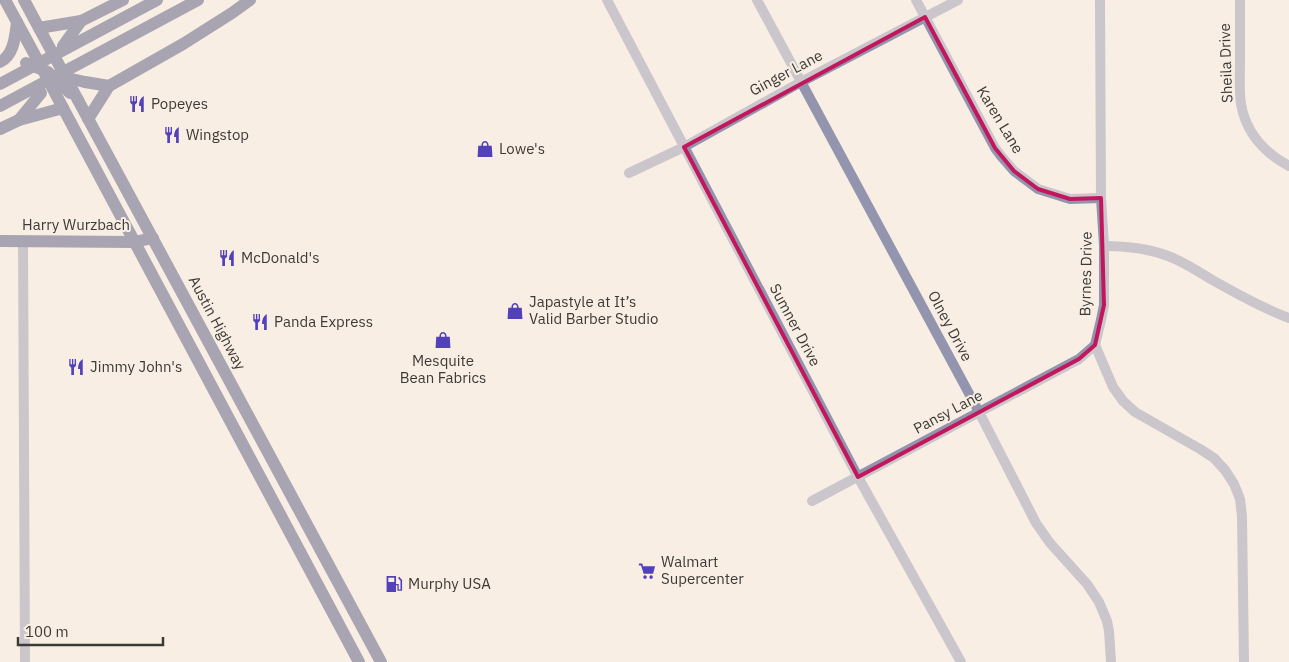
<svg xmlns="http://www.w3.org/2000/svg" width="1289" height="662" font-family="'IBM Plex Sans',sans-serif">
  <rect width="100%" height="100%" fill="#f8eee4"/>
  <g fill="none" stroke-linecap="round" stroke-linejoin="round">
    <g stroke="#9395af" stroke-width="10">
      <polyline points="607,0 858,477 961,662"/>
      <polyline points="757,0 979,412 1036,523 1050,543 1087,584 1099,602 1107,621 1109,631 1111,662"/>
      <polyline points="916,0 995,148 1001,156 1014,171 1038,189 1070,199 1101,198"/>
      <polyline points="1100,0 1101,198 1104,246 1104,305 1101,320 1095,345 1113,387 1123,401 1135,412 1200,449 1214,458 1225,470 1234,484 1240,499 1242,516 1244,662"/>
      <path d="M1240 0C1240 21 1240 41 1240 62 1240 76 1239 91 1241 104 1246 133 1265 153 1289 166"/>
      <polyline points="629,173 684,147 801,82 958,0"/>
      <polyline points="23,241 25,662"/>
      <path d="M1104 246C1126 246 1147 248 1168 256 1185 262 1200 273 1216 282 1239 295 1264 309 1289 318"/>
      <polyline points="812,501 1079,359 1095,345"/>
    </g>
    <g stroke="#4a4a76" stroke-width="12">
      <polyline points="5,0 37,59"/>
      <polyline points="24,0 39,28 81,21 123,0"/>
      <polyline points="63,46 81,21"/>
      <path d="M0 62C14 55 15 37 17 22"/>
      <polyline points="85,82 109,86"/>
      <polyline points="0,84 157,0"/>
      <polyline points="78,100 381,662"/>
      <polyline points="0,106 198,0"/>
      <polyline points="88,119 109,86 183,44 232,13 250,0"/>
      <polyline points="19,120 41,93"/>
      <polyline points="0,129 19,120 63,108 359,662"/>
      <polyline points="0,241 134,242 153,238"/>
    </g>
    <g stroke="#4a4a76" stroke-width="12">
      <polyline points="39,28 78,100"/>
      <polyline points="26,63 48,72 70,93"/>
      <polyline points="44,72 63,108"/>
      <polyline points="62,76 67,78 85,82"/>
    </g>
  </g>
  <path d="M0 0H1289V662H0ZM925 17 995 148 1014 171 1038 189 1070 199 1101 198 1104 305 1095 345 1079 359 858 477 684 147Z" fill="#f8eee4" fill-opacity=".55" fill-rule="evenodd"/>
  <path fill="none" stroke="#c2185b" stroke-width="4" stroke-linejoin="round" d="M925 17 995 148 1014 171 1038 189 1070 199 1101 198 1104 305 1095 345 1079 359 858 477 684 147Z"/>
  <defs>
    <g id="restaurant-bare" transform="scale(1.35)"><path d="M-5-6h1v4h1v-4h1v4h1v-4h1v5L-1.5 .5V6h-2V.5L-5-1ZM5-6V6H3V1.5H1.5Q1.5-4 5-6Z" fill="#5242b9" stroke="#f8eee4" stroke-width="2.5" paint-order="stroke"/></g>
    <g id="shop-bare" transform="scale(1.35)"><path d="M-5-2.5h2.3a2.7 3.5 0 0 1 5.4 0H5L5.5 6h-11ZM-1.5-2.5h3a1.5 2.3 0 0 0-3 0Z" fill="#5242b9" stroke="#f8eee4" stroke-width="2.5" paint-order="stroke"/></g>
    <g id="supermarket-bare" transform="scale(1.35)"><path d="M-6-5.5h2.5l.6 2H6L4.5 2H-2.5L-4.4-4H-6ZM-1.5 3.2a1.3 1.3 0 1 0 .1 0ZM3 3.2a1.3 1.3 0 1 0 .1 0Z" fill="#5242b9" stroke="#f8eee4" stroke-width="2.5" paint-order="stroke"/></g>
    <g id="fuel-bare" transform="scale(1.35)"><path d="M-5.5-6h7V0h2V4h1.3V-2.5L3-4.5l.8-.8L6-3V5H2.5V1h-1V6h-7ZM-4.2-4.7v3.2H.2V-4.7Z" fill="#5242b9" stroke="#f8eee4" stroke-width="2.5" paint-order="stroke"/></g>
  </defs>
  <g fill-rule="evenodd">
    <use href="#restaurant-bare" x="137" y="104"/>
    <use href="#restaurant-bare" x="172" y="135"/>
    <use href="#shop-bare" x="485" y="149"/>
    <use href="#restaurant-bare" x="227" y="258"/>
    <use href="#shop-bare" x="515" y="311"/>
    <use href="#restaurant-bare" x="260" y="322"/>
    <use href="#shop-bare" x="443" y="340"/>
    <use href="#restaurant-bare" x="76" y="367"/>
    <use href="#supermarket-bare" x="647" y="571"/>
    <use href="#fuel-bare" x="394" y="584"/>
  </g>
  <g text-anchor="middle" stroke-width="4" stroke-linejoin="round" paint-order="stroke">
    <g font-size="15" fill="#3d3935" stroke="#f8eee4">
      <text transform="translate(1226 63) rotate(-92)" y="5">Sheila Drive</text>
      <text transform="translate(786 73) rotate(-28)" y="5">Ginger Lane</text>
      <text transform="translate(1000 120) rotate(59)" y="5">Karen Lane</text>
      <text x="76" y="230">Harry Wurzbach</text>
      <text transform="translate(1086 274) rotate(-89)" y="5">Byrnes Drive</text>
      <text transform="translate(217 323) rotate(62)" y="5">Austin Highway</text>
      <text transform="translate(795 325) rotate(62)" y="5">Sumner Drive</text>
      <text transform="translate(950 326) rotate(62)" y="5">Olney Drive</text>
      <text transform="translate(948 412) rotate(-28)" y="5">Pansy Lane</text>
    </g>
    <g font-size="15" fill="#3d3935" stroke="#f8eee4" text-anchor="start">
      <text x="151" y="109">Popeyes</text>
      <text x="186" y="140">Wingstop</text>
      <text x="499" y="154">Lowe's</text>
      <text x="241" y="263">McDonald's</text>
      <text x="529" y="307">Japastyle at It’s<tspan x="529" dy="17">Valid Barber Studio</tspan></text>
      <text x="274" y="327">Panda Express</text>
      <text x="443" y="366" text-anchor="middle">Mesquite<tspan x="443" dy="17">Bean Fabrics</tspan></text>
      <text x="90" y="372">Jimmy John's</text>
      <text x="661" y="567">Walmart<tspan x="661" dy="17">Supercenter</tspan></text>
      <text x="408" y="589">Murphy USA</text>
    </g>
  </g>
  <path d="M18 637v8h145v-8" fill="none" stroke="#3d3935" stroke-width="2.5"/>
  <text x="25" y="637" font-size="15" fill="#3d3935" stroke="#f8eee4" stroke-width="4" paint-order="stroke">100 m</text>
</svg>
